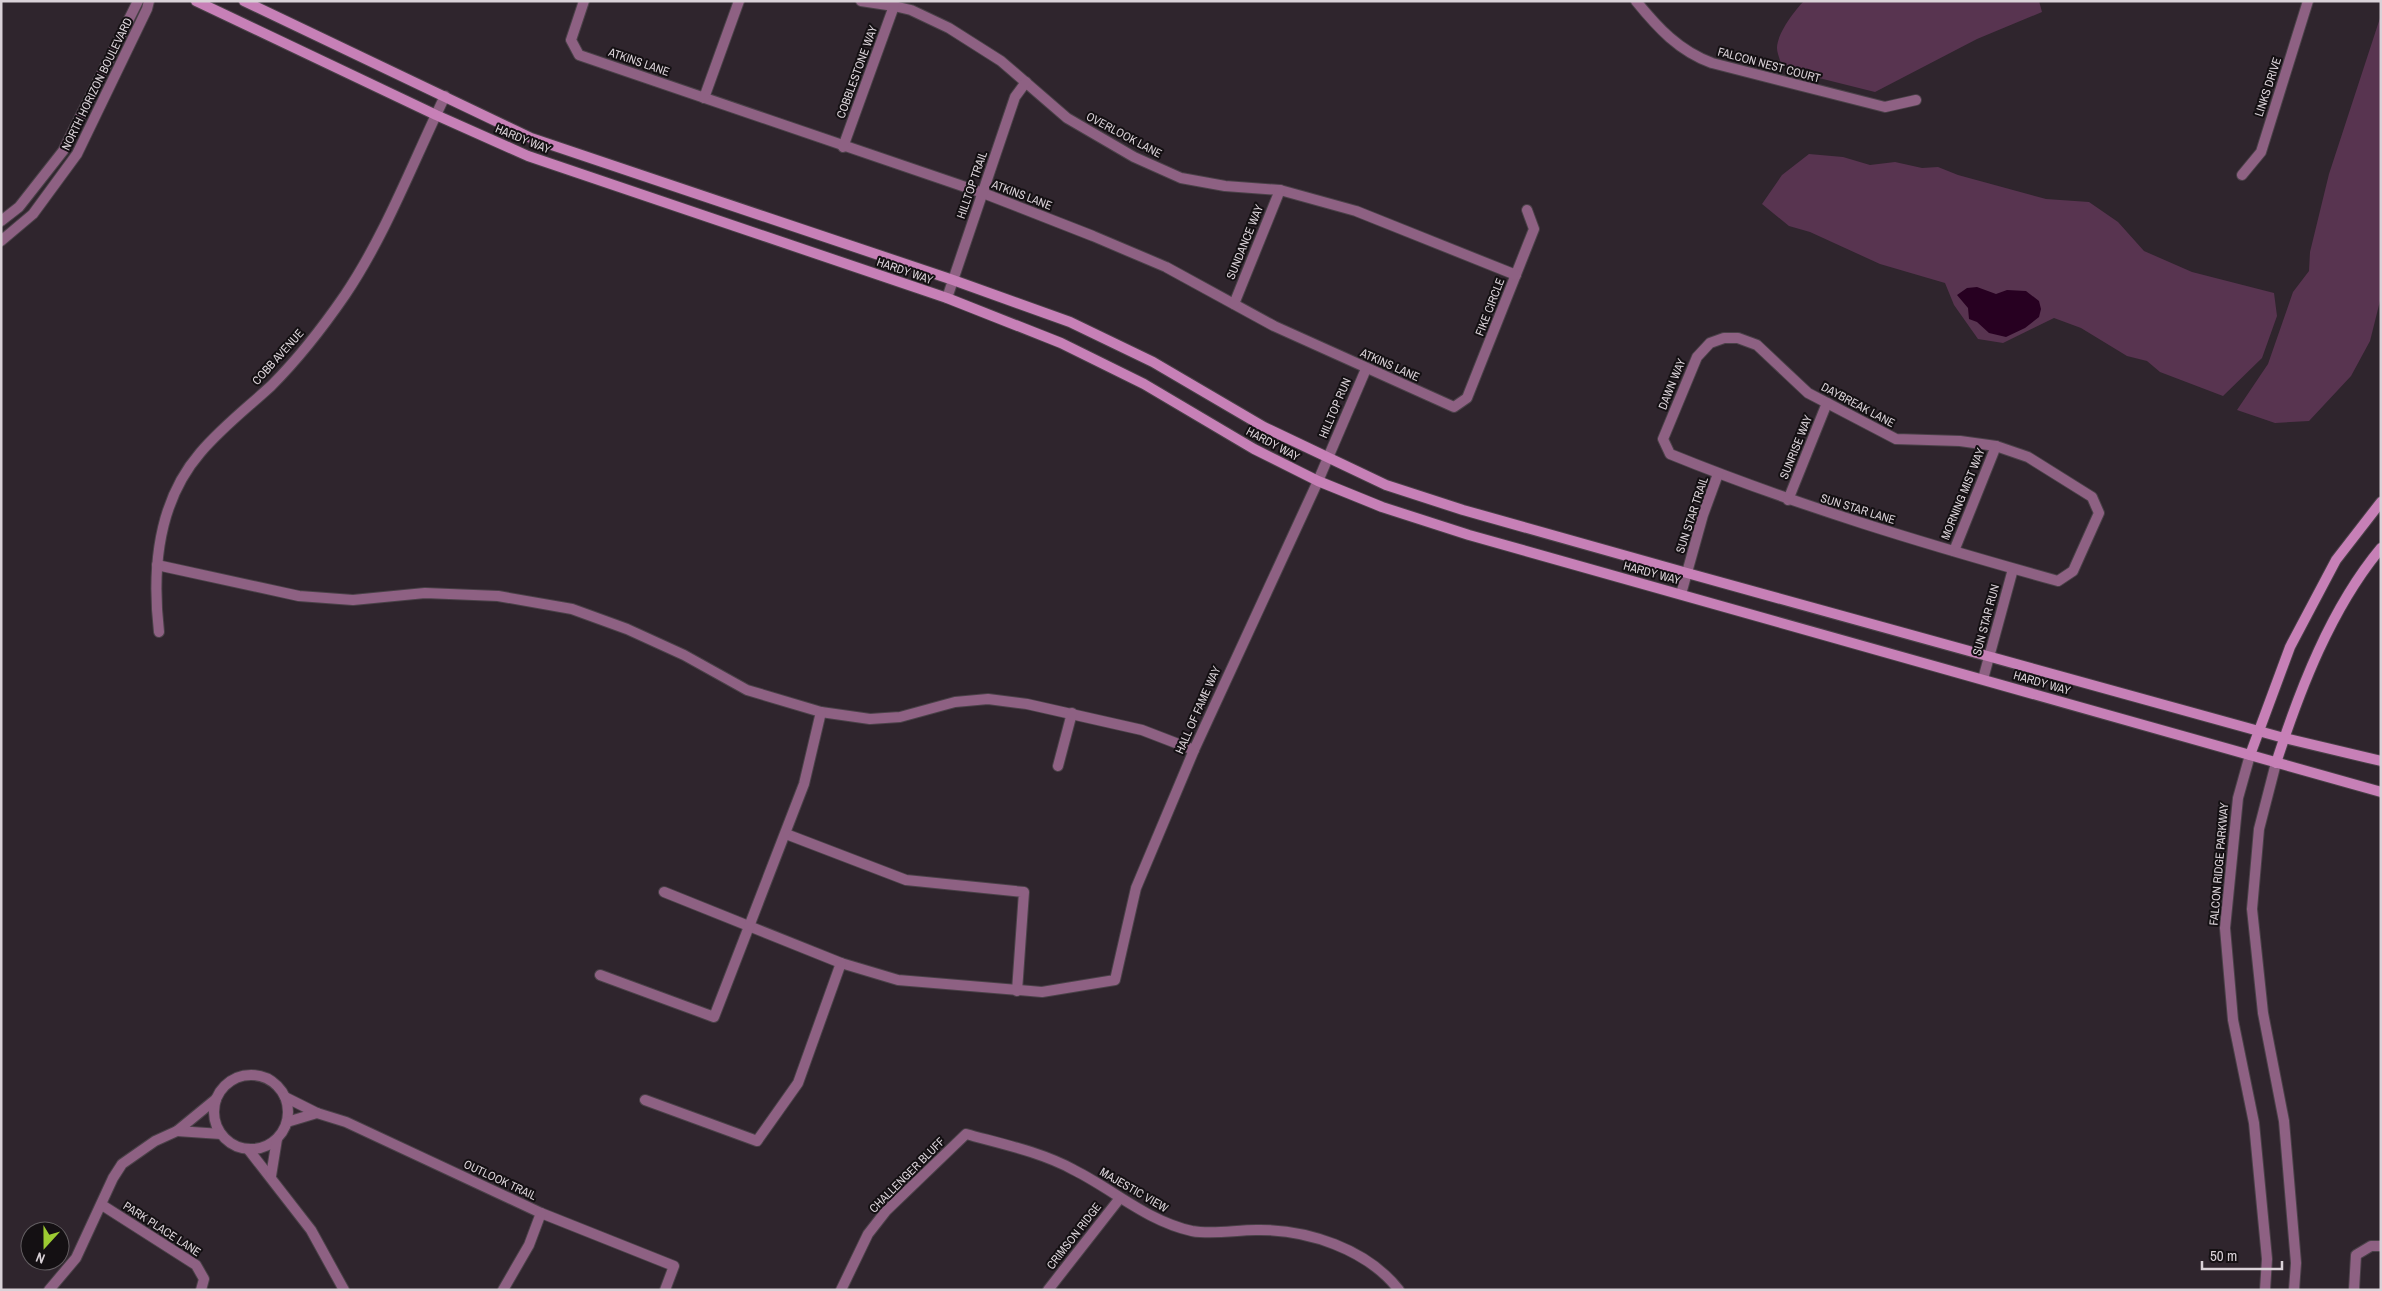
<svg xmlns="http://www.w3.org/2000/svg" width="2382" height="1291" font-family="'Archivo Narrow',sans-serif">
  <rect width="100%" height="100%" fill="#2f252d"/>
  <g fill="#583450">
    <path d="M1804 1H2039L2042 12 1977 39 1875 92 1803 74 1781 64C1780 59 1777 53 1777 48 1777 34 1794 11 1804 1Z"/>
    <polygon points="2381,15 2381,297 2370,341 2351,376 2309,421 2275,423 2237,410 2268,364 2293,292 2309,271 2310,252 2329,174"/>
    <polygon points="1809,154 1843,157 1870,165 1895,162 1922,168 1938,167 1958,175 2046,199 2089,202 2118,222 2144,251 2192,272 2274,293 2277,316 2262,358 2223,396 2160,372 2147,361 2127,356 2081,328 2054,318 2003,343 1978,339 1954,305 1945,283 1880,264 1810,232 1789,226 1762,204 1782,175"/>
  </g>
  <polygon fill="#270021" points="1977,287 1996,294 2007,290 2026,291 2039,301 2041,309 2039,317 2025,328 2006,337 1989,333 1977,322 1969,319 1968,308 1957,295 1967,288"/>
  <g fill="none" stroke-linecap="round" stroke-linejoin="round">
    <g stroke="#4a4148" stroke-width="12">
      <g id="minor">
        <polyline points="584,1 571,40 579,55 983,193 1093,236 1166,267 1274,326 1454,407 1467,398 1534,229 1527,210"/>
        <polyline points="861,1 894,6 911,10 949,28 1001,61 1067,118 1134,157 1181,178 1225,186 1280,190 1356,211 1516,275"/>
        <path d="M1636 1C1658 28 1679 51 1712 63L1885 107 1916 100"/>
        <polyline points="704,98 739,1"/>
        <polyline points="843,147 894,6"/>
        <polyline points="2242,175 2261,152 2308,1"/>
        <polyline points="947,298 1015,97 1026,82"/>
        <polyline points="1234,304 1280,190"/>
        <path d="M1724 338H1738L1757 345 1808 393 1896 439 1960 441 1996 446 2028 457 2092 497 2099 513 2073 571 2058 581C1925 544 1798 506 1670 454L1663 439 1697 357 1710 343Z"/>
        <polyline points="1788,500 1827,403"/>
        <polyline points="1954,551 1996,446"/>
        <polyline points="157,565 299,596 353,600 425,593 498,596 572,609 627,629 684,655 747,690 821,712 870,719 900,717 955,702 988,699 1027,704 1142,730 1194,750"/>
        <polyline points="1681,594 1703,515 1718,474"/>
        <path d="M159 632C152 571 157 503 200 453 221 428 247 408 271 386 298 359 323 327 345 295 386 234 413 162 445 96"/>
        <polyline points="1983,679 2013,569"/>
        <polyline points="1058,766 1072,713"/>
        <polyline points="786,834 906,880 1024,892 1017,991"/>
        <polyline points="664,892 841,963 898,980 1042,992 1115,980 1136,888 1194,750 1318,481 1366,369"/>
        <polyline points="600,975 714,1017 804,784 821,712"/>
        <circle cx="251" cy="1112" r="37"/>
        <polyline points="285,1097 317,1113 346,1122 541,1213 674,1266 665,1290"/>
        <polyline points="645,1100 757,1141 798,1083 841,963"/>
        <polyline points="287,1122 317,1113"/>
        <polyline points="177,1131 221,1134"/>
        <polyline points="248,1149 311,1230 344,1290"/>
        <polyline points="271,1176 277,1139"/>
        <polyline points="102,1205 196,1265 204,1279 201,1290"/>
        <polyline points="49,1290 76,1258 113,1178 122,1164 155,1141 177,1131 216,1099"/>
        <polyline points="503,1290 529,1245 541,1213"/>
        <path d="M841 1290 868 1234 886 1211 966 1134C1002 1144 1041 1152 1074 1170 1114 1190 1147 1221 1192 1231 1213 1235 1235 1230 1256 1230 1307 1229 1367 1249 1399 1290"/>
        <polyline points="1048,1290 1120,1198"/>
        <polyline points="2354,1290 2356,1255 2371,1246 2381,1246"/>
      </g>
    </g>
    <g stroke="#4a4148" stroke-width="12">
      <g id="tertiary">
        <polyline points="1,221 19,207 63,151 138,1"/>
        <polyline points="1,241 33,214 77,154 147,9 149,1"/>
        <polyline points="2250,755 2238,798 2225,928 2233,1020 2254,1123 2267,1259 2265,1290"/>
        <polyline points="2276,763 2259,829 2252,909 2263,1013 2284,1121 2296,1263 2294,1290"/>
      </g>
    </g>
    <g stroke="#4a4148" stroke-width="12">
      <g id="secondary">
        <polyline points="196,1 436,115 528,156 947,298 1061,343 1144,384 1254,449 1318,481 1382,507 1469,535 2381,792"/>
        <polyline points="244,1 531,138 953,280 1070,322 1153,362 1264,427 1386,485 1463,510 1687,573 2284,738 2381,761"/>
        <polyline points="2250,755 2290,647 2336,560 2381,502"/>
        <path d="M2276 763C2300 689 2331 608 2381 548"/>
      </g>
    </g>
    <use href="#minor" stroke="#8e6183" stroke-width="10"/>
    <use href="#tertiary" stroke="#8e6183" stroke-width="10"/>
    <use href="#secondary" stroke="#c780b7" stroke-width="10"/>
  </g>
  <g text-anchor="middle" stroke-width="4" stroke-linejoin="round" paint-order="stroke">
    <g font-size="12" fill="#dad2d8" stroke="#141013">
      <text transform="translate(639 62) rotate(19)" y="4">ATKINS LANE</text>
      <text transform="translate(1769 65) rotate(15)" y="4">FALCON NEST COURT</text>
      <text transform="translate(857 72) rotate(-70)" y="4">COBBLESTONE WAY</text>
      <text transform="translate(97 84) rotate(-64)" y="4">NORTH HORIZON BOULEVARD</text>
      <text transform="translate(2268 87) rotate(-72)" y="4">LINKS DRIVE</text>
      <text transform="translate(1124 135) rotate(28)" y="4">OVERLOOK LANE</text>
      <text transform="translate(523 139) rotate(22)" y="4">HARDY WAY</text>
      <text transform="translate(972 185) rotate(-71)" y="4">HILLTOP TRAIL</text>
      <text transform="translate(1022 195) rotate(21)" y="4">ATKINS LANE</text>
      <text transform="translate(1245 242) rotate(-68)" y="4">SUNDANCE WAY</text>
      <text transform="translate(905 271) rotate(19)" y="4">HARDY WAY</text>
      <text transform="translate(1490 307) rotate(-69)" y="4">FIKE CIRCLE</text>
      <text transform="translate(278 357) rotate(-48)" y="4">COBB AVENUE</text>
      <text transform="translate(1390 365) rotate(24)" y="4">ATKINS LANE</text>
      <text transform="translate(1672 384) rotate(-68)" y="4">DAWN WAY</text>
      <text transform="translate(1858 405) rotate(28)" y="4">DAYBREAK LANE</text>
      <text transform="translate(1335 408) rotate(-67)" y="4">HILLTOP RUN</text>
      <text transform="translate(1273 444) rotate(28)" y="4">HARDY WAY</text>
      <text transform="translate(1796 447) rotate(-68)" y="4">SUNRISE WAY</text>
      <text transform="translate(1963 494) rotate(-68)" y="4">MORNING MIST WAY</text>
      <text transform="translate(1858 509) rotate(17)" y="4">SUN STAR LANE</text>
      <text transform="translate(1692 515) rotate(-72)" y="4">SUN STAR TRAIL</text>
      <text transform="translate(1652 573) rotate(15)" y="4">HARDY WAY</text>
      <text transform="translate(1986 620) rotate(-75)" y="4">SUN STAR RUN</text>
      <text transform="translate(2042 683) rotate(16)" y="4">HARDY WAY</text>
      <text transform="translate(1198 710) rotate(-66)" y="4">HALL OF FAME WAY</text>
      <text transform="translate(2219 864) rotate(-85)" y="4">FALCON RIDGE PARKWAY</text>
      <text transform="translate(907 1175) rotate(-45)" y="4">CHALLENGER BLUFF</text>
      <text transform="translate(500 1180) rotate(25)" y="4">OUTLOOK TRAIL</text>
      <text transform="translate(1134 1190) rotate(30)" y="4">MAJESTIC VIEW</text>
      <text transform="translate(162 1229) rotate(33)" y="4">PARK PLACE LANE</text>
      <text transform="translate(1074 1236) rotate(-52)" y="4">CRIMSON RIDGE</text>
    </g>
  </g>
  <rect width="2382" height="1291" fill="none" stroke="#dad2d8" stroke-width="5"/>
  <g transform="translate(45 1246) rotate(201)"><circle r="24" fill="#141013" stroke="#635e62"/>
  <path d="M0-4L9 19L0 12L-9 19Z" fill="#9ccb32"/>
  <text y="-8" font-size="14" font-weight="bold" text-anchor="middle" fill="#dad2d8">N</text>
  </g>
  <path d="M2202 1261v8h80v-8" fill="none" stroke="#dad2d8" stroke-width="2.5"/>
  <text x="2210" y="1261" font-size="15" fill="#dad2d8" stroke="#141013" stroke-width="4" paint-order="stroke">50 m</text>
</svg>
